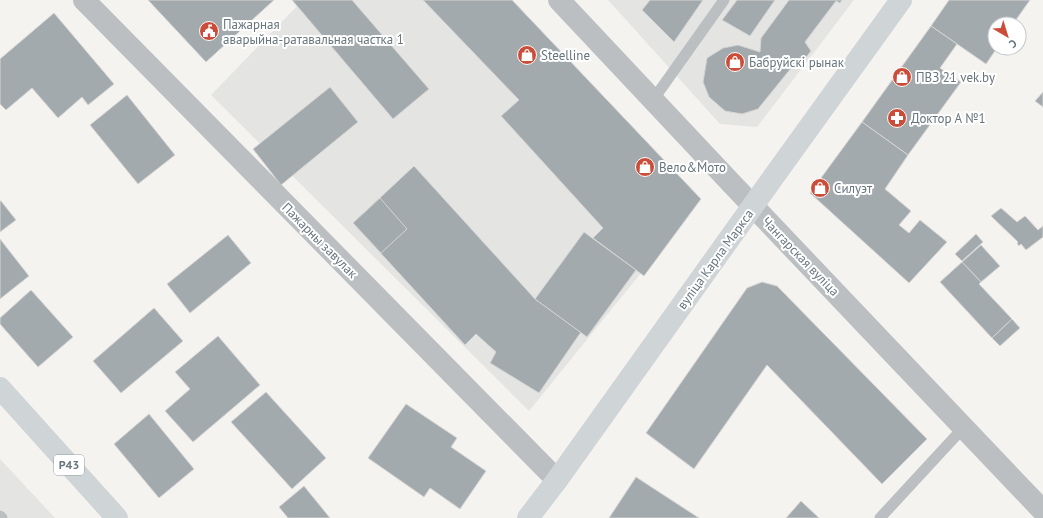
<svg xmlns="http://www.w3.org/2000/svg" width="1043" height="518" font-family="'PT Sans',sans-serif">
  <rect width="100%" height="100%" fill="#f4f3f0"/>
  <g fill="#e4e5e3">
    <polygon points="292,0 512,0 701,199 529,411 211,95 297,6"/>
    <polygon points="608,0 854,0 757,127 720,124"/>
    <polygon points="0,459 55,518 0,518"/>
  </g>
  <g fill="#a3aaae" stroke="#d5d5d3">
    <polygon points="148,0 274,0 206,62"/>
    <polygon points="292,0 352,0 429,89 393,119"/>
    <polygon points="423,0 512,0 701,199 644,276 593,238 603,228 501,116 519,100"/>
    <polygon points="650,0 703,0 674,42 642,10"/>
    <polygon points="737,0 775,0 750,36 722,20"/>
    <polygon points="789,0 842,0 840,3 836,1 805,42 811,51 800,65 792,67 758,109 742,114 725,111 709,97 703,82 707,58 723,48 738,45 760,52 761,38"/>
    <polygon points="949,0 1030,0 1013,24 995,24 995,48 997,48 986,64 931,26"/>
    <polygon points="54,13 114,84 88,105 82,97 58,118 32,88 6,110 0,104 0,59"/>
    <polygon points="931,26 957,44 940,68 961,82 908,155 862,122"/>
    <polygon points="330,87 358,122 281,185 253,149"/>
    <polygon points="1043,92 1043,107 1035,101"/>
    <polygon points="127,95 175,155 138,184 90,125"/>
    <polygon points="862,122 908,155 885,189 911,211 899,225 909,233 920,220 947,242 909,283 810,193"/>
    <polygon points="414,166 535,299 581,332 539,393 490,363 496,352 476,334 465,345 353,223"/>
    <polygon points="380,198 407,229 381,253 353,223"/>
    <polygon points="0,201 1,201 16,220 0,232"/>
    <polygon points="1001,208 1017,222 1025,216 1038,230 1043,226 1043,237 1026,250 1021,244 1019,246 1017,243 1018,242 991,216"/>
    <polygon points="584,232 636,270 587,337 535,299"/>
    <polygon points="976,234 983,242 962,261 955,254"/>
    <polygon points="228,235 251,263 190,313 167,284"/>
    <polygon points="0,239 29,276 0,299"/>
    <polygon points="981,245 1000,266 981,282 962,262"/>
    <polygon points="962,262 981,282 979,284 1012,319 992,338 940,282"/>
    <polygon points="762,282 777,286 927,439 882,484 767,365 694,469 646,433 747,288"/>
    <polygon points="31,290 73,337 38,367 0,324 0,318"/>
    <polygon points="154,308 183,341 121,393 93,361"/>
    <polygon points="1012,319 1020,328 1000,346 992,338"/>
    <polygon points="218,336 260,385 193,442 165,411 190,389 175,372"/>
    <polygon points="266,392 326,458 292,489 231,422"/>
    <polygon points="406,404 457,438 451,447 486,471 460,509 430,488 424,497 368,458"/>
    <polygon points="149,414 194,469 159,498 114,444"/>
    <polygon points="636,477 699,518 609,518"/>
    <polygon points="304,486 330,518 288,518 279,507"/>
    <polygon points="801,501 819,518 786,518"/>
  </g>
  <g fill="none" stroke-linecap="round" stroke-linejoin="round">
    <g stroke="#bbbfc1" stroke-width="11">
      <polyline points="653,100 724,0"/>
      <polyline points="0,516 2,518"/>
      <polyline points="880,518 964,427"/>
    </g>
    <g stroke="#bbbfc1" stroke-width="22">
      <polyline points="84,0 557,480"/>
      <polyline points="559,0 732,184 1043,511"/>
    </g>
    <polyline stroke="#cfd4d6" stroke-width="22" points="528,518 557,480 777,172 901,0"/>
    <polyline stroke="#cfd4d6" stroke-width="22" points="0,388 117,518"/>
  </g>
  <defs>
    <g id="civic-disc" transform="scale(1)"><circle r="9.5" fill="#cb4d39" stroke="#fff"/><path d="M-.6-6.5H3V-4.5H.6V-3L4-1V1h2V6H-6V1h2V-1L-.6-3ZM-1.2 2.5V6h2.4V2.5Z" fill="#fff"/></g>
    <g id="shop-disc" transform="scale(1)"><circle r="9.5" fill="#cb4d39" stroke="#fff"/><path d="M-5-2.5h2.3a2.7 3.5 0 0 1 5.4 0H5L5.5 6h-11ZM-1.5-2.5h3a1.5 2.3 0 0 0-3 0Z" fill="#fff"/></g>
    <g id="pharmacy-disc" transform="scale(1)"><circle r="9.5" fill="#cb4d39" stroke="#fff"/><path d="M-2-6h4v4h4v4h-4v4h-4v-4h-4v-4h4Z" fill="#fff"/></g>
  </defs>
  <g fill-rule="evenodd">
    <use href="#civic-disc" x="209" y="31"/>
    <use href="#shop-disc" x="527" y="55"/>
    <use href="#shop-disc" x="735" y="62"/>
    <use href="#shop-disc" x="902" y="77"/>
    <use href="#pharmacy-disc" x="897" y="118"/>
    <use href="#shop-disc" x="645" y="167"/>
    <use href="#shop-disc" x="820" y="188"/>
  </g>
  <g text-anchor="middle" stroke-width="4" stroke-linejoin="round" paint-order="stroke">
    <rect fill="#fff" stroke="#959ea4" stroke-width="1" x="54" y="455" width="30" height="20" rx="3"/>
    <g font-size="12" font-weight="bold" fill="#67757d">
      <text x="69" y="469">Р43</text>
    </g>
    <g font-size="13" fill="#67757d" stroke="#fff" text-anchor="start">
      <text x="223" y="29">Пажарная<tspan x="223" dy="15">аварыйна-ратавальная частка 1</tspan></text>
      <text x="541" y="60">Steelline</text>
      <text x="749" y="67">Бабруйскі рынак</text>
      <text x="916" y="82">ПВЗ 21 vek.by</text>
      <text x="911" y="123">Доктор А №1</text>
      <text x="659" y="172">Вело&amp;Мото</text>
      <text x="834" y="193">Силуэт</text>
    </g>
    <g font-size="13" fill="#67757d" stroke="#fff">
      <text transform="translate(320 240) rotate(45)" y="5">Пажарны завулак</text>
      <text transform="translate(801 256) rotate(46)" y="5">Чангарская вуліца</text>
      <text transform="translate(715 259) rotate(-54)" y="5">вуліца Карла Маркса</text>
    </g>
  </g>
  <g transform="translate(1007 36) rotate(142)"><circle r="19" fill="#ffffff" stroke="#c2c8cb"/>
  <path d="M0-3L7 15L0 10L-7 15Z" fill="#cb4d39"/>
  <text y="-6" font-size="11" font-weight="bold" text-anchor="middle" fill="#67757d">С</text>
  </g>
</svg>
